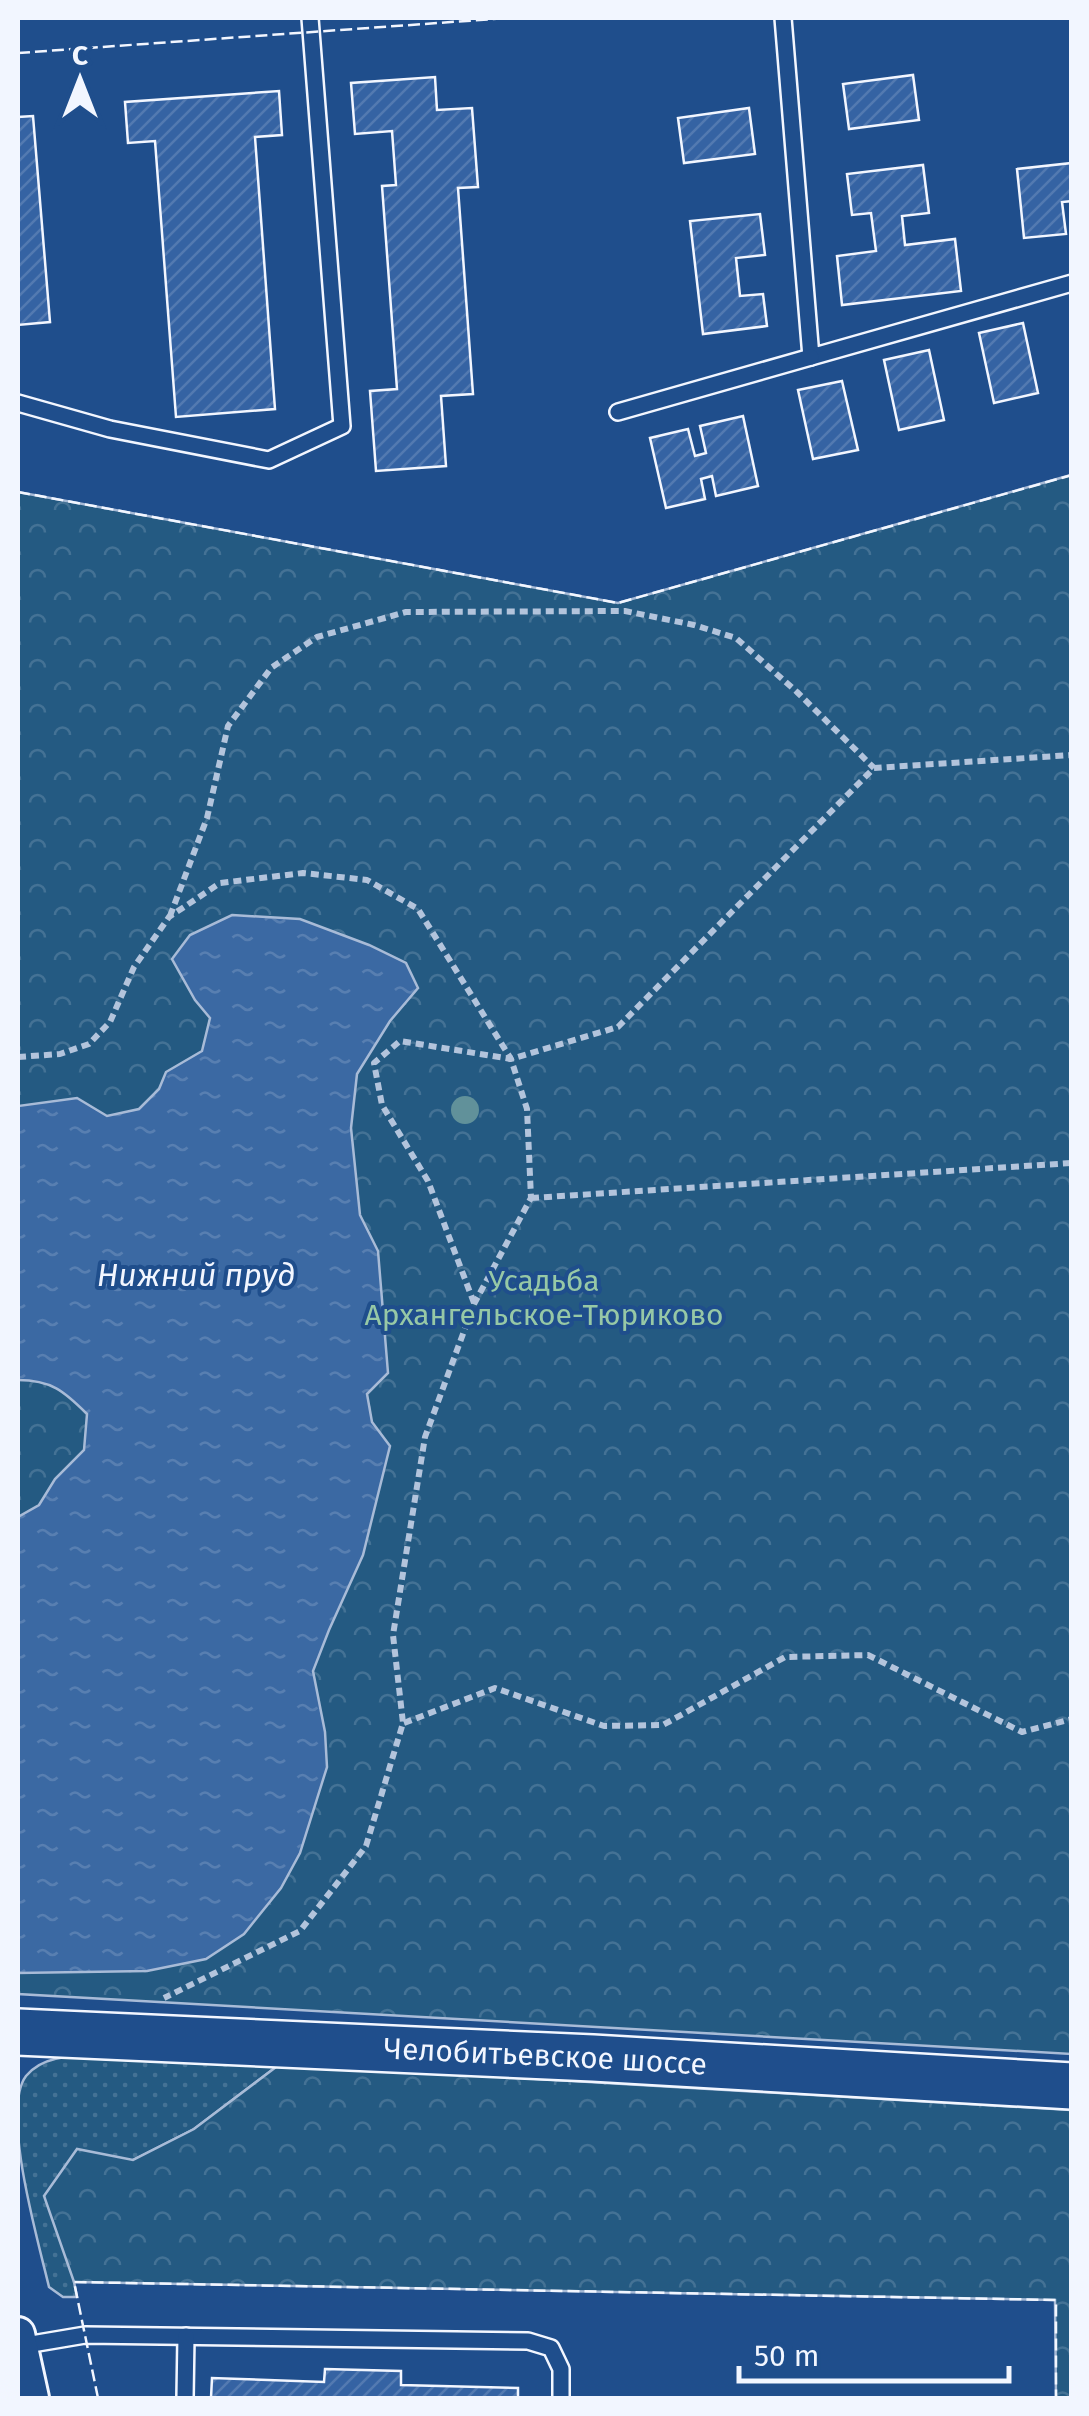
<svg xmlns="http://www.w3.org/2000/svg" width="1089" height="2416" font-family="'Fira Sans',sans-serif">
  <defs>
    <pattern id="grass-dots" width="8" height="8" patternUnits="userSpaceOnUse" patternTransform="scale(2.5)"><rect width="8" height="8" fill="#245a82"/><path d="M2 2h.1M6 6h.1" fill="none" stroke="#447295" stroke-width="1.8" stroke-linecap="round"/></pattern>
    <pattern id="forest-crowns" width="20" height="18" patternUnits="userSpaceOnUse" patternTransform="scale(2.5)"><rect width="20" height="18" fill="#245a82"/><path d="M2 6a3 3 0 1 1 6 0M12 15a3 3 0 1 1 6 0" fill="none" stroke="#447295"/></pattern>
    <pattern id="water-ripples" width="26" height="14" patternUnits="userSpaceOnUse" patternTransform="scale(2.5)"><rect width="26" height="14" fill="#3b69a3"/><path d="M2 4q2-2 4 0t4 0M15 11q2-2 4 0t4 0" fill="none" stroke="#587fb1"/></pattern>
    <pattern id="building-hatch" width="6" height="6" patternUnits="userSpaceOnUse" patternTransform="scale(2.5)"><rect width="6" height="6" fill="#3563a3"/><path d="M-1 1l2-2M0 6l6-6M5 7l2-2" fill="none" stroke="#537ab1"/></pattern>
  </defs>
  <rect width="100%" height="100%" fill="#1f4e8c"/>
  <path fill="url(#grass-dots)" stroke="#a8bbd7" stroke-width="2.5" d="M98 2055 280 2064 194 2129 133 2160 74 2282 77 2297H63L49 2287C39 2244 0 2111 26 2076 43 2055 73 2056 98 2055Z"/>
  <g fill="url(#forest-crowns)" stroke="#a8bbd7" stroke-width="2.5">
    <polygon points="1071,475 1071,2054 18,1994 18,492 618,603"/>
    <polygon points="280,2064 1071,2110 1071,2398 1056,2398 1055,2300 74,2282 44,2196 77,2149 133,2160 194,2129"/>
  </g>
  <path fill="url(#water-ripples)" stroke="#a8bbd7" stroke-width="2.5" d="M232 915 300 919 369 945 406 963 418 988 390 1021 357 1074 351 1128 360 1215 378 1251 388 1373 367 1394 372 1422 390 1446 363 1555 329 1630 313 1671 325 1732 327 1767 300 1853 281 1888 244 1934 206 1959 147 1971 18 1973V1517L39 1505 55 1479 84 1450 87 1414C64 1391 51 1380 18 1380V1106L77 1098 107 1116 139 1109 159 1089 166 1072 202 1051 210 1018 195 1000 172 959 190 935Z"/>
  <g fill="url(#building-hatch)" stroke="#f2f6ff" stroke-width="2.5">
    <polygon points="913,75 919,120 849,129 843,84"/>
    <polygon points="435,77 437,110 472,108 478,187 458,188 473,394 441,396 446,466 376,471 370,391 397,389 382,186 396,185 392,131 355,134 351,83"/>
    <polygon points="279,91 282,135 255,137 275,409 176,417 155,141 128,143 125,102"/>
    <polygon points="749,108 755,154 684,163 678,118"/>
    <polygon points="33,116 50,322 18,325 18,117"/>
    <polygon points="1072,163 1072,201 1062,202 1066,234 1024,238 1017,169"/>
    <polygon points="923,165 929,213 902,216 905,245 955,239 961,291 842,305 837,256 876,251 871,213 852,215 847,174"/>
    <polygon points="760,214 765,255 736,258 740,296 763,294 767,326 703,334 690,221"/>
    <polygon points="1023,323 1038,393 994,403 979,333"/>
    <polygon points="929,350 944,420 899,430 884,360"/>
    <polygon points="842,381 858,450 813,459 798,390"/>
    <polygon points="743,416 758,486 716,496 712,476 701,479 705,499 666,508 650,438 688,429 695,456 706,453 700,426"/>
    <polygon points="325,2369 401,2371 401,2385 518,2388 518,2398 211,2398 212,2378 324,2382"/>
  </g>
  <g fill="none" stroke-linecap="round" stroke-linejoin="round">
    <g stroke="#f2f6ff" stroke-width="20">
      <g id="lane">
        <polyline points="783,18 811,357 1072,283"/>
        <polyline points="18,403 110,429 269,460 342,426 310,18"/>
        <polyline points="618,412 811,357"/>
        <polyline points="20,2346 85,2335 528,2341 551,2348 561,2369 561,2398"/>
        <polyline points="185,2398 186,2336"/>
      </g>
    </g>
    <g stroke="#f2f6ff" stroke-width="38">
      <polyline id="street" points="18,2334 32,2398"/>
    </g>
    <g stroke="#f2f6ff" stroke-width="50">
      <g id="secondary">
        <path id="s1" d="M18 2032 593 2058 1072 2086"/>
      </g>
    </g>
    <g stroke="#b3c4dc" stroke-width="6" stroke-dasharray="8 5" stroke-linecap="butt">
      <polyline points="170,916 207,818 228,726 271,668 317,637 406,612 625,611 694,625 736,638 797,692 874,768"/>
      <polyline points="18,1057 60,1054 89,1044 110,1022 134,967 169,917 220,883 303,873 367,880 418,909 511,1059 527,1109 531,1198 474,1304 425,1437 393,1635 403,1723 366,1846 300,1931 164,1998"/>
      <polyline points="531,1198 1072,1163"/>
      <polyline points="474,1303 428,1181 382,1105 374,1063 400,1041 511,1059 618,1027 874,768 1072,755"/>
      <polyline points="404,1723 495,1688 604,1726 663,1725 785,1657 868,1655 1022,1732 1072,1719"/>
    </g>
    <use href="#lane" stroke="#1f4e8c" stroke-width="15"/>
    <use href="#street" stroke="#1f4e8c" stroke-width="32"/>
    <use href="#secondary" stroke="#1f4e8c" stroke-width="45"/>
    <g stroke="#f2f6ff" stroke-width="2.5" stroke-dasharray="12 5" stroke-linecap="butt">
      <polyline points="18,53 508,18"/>
      <polyline points="18,492 618,603 1072,475"/>
      <polyline points="98,2398 74,2282 1056,2300 1056,2398"/>
    </g>
  </g>
  <circle fill="#61919a" cx="465" cy="1110" r="14"/>
  <g text-anchor="middle" stroke-width="8" stroke-linejoin="round" paint-order="stroke">
    <g font-size="30" fill="#97c8a6" stroke="#1f4e8c">
      <text x="544" y="1291">Усадьба<tspan x="544" dy="34">Архангельское-Тюриково</tspan></text>
    </g>
    <g font-size="30" fill="#f2f6ff" stroke="#1f4e8c">
      <text dy="10" stroke="none"><textPath href="#s1" startOffset="528">Челобитьевское шоссе</textPath></text>
    </g>
    <g font-size="32" font-style="italic" fill="#f2f6ff" stroke="#1f4e8c">
      <text x="196" y="1286">Нижний пруд</text>
    </g>
  </g>
  <rect width="1089" height="2416" fill="none" stroke="#f2f6ff" stroke-width="40"/>
  <g transform="translate(80 80)" stroke="#1f4e8c" stroke-width="8" paint-order="stroke">
  <path d="M0-8L18 38L0 25L-18 38Z" fill="#f2f6ff"/>
  <text y="-15" font-size="28" font-weight="bold" text-anchor="middle" fill="#f2f6ff">С</text>
  </g>
  <path d="M739 2366v15h270v-15" fill="none" stroke="#f2f6ff" stroke-width="5"/>
  <text x="754" y="2366" font-size="30" fill="#f2f6ff" stroke="#1f4e8c" stroke-width="8" paint-order="stroke">50 m</text>
</svg>
